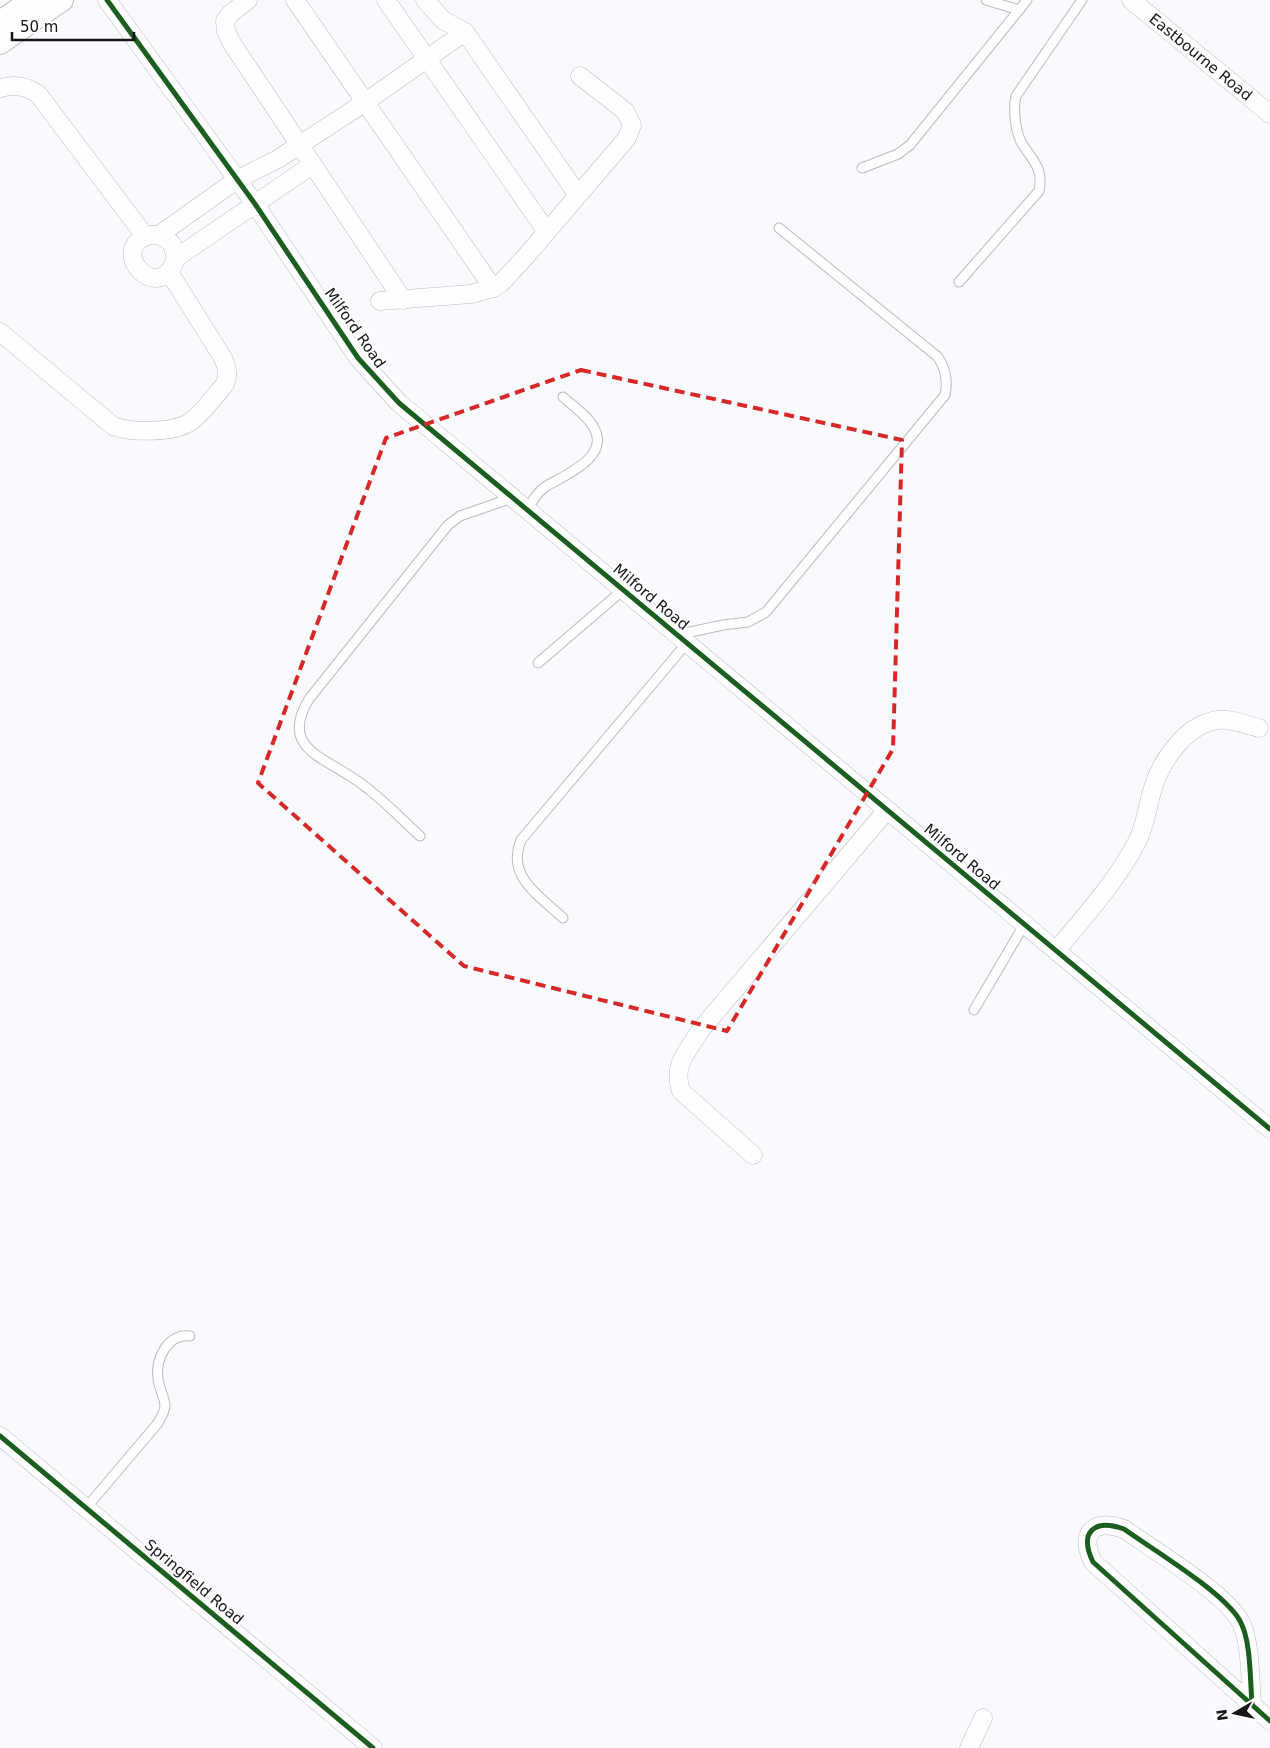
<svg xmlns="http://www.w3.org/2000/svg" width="1270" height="1748" font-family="'DejaVu Sans',sans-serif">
  <rect width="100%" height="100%" fill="#f8fafd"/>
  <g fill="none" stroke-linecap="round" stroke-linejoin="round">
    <g stroke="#babbbe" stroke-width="11">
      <g id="service">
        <polyline points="986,0 1019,10"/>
        <polyline points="862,168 898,154 910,145 1027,0"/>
        <path d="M959 282 1039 191C1044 168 1032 160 1021 142 1015 129 1013 109 1016 96L1082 0"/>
        <path d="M527 509C533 501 537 492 545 487 562 476 611 458 594 428 588 416 573 406 563 397"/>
        <path d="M676 635 723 625 748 622 766 612 945 395C948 381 946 369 938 357L779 228"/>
        <polyline points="538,663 623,590"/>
        <path d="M420 836C399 817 379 795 356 780 324 757 279 748 309 699L448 525 460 516 512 498"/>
        <path d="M563 918C539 895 506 877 521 840L686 644"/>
        <polyline points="974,1010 1024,925"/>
        <path d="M86 1508 158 1423C161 1417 165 1412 165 1405 164 1396 159 1388 158 1379 155 1359 168 1333 190 1336"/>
      </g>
    </g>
    <g stroke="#babbbe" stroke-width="19">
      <g id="minor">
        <polyline points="107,0 255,204 358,358 399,403 1270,1129"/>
        <polyline points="248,0 230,14 225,21 226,31 231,42 403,300"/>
        <polyline points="295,0 493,288"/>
        <polyline points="386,0 547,232"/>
        <polyline points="425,0 443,20 465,32 578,195"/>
        <path id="s1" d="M1131 0 1270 114"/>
        <path d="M0 88C14 84 26 86 38 94L145 236"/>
        <polyline points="159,235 238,179 278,159 364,103 465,32"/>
        <path d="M176 258 172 244C165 237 157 232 147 236 107 252 161 307 176 258L312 165"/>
        <polyline points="380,301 471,294 493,288 501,283 527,255 627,138 632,125 625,111 580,76"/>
        <path d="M0 332 113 426C132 433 173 433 190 422 203 413 214 397 225 384 229 375 227 368 223 358L169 272"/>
        <path d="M1056 951C1084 917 1115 883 1136 844 1146 826 1147 805 1154 785 1163 758 1187 724 1218 720 1231 718 1246 725 1259 728"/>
        <path d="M753 1155 681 1091C672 1064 688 1051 702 1028L887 810"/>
        <polyline points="0,1436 373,1748"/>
        <path d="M1252 1703C1250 1680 1251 1640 1240 1621 1225 1593 1152 1549 1124 1529 1093 1518 1079 1533 1093 1562L1270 1721"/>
        <polyline points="969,1748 983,1718"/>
      </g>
    </g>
    <g stroke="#babbbe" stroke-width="24">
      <g id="tertiary">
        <polyline points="0,22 32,0"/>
        <polyline points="0,43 62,0"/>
      </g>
    </g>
    <use href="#service" stroke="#fefeff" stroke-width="9"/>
    <use href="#minor" stroke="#fefeff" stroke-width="18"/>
    <use href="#tertiary" stroke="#fefeff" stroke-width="22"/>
    <g stroke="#fff" stroke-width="8">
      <g id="cycleway">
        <polyline points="107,0 255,204 358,358 399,403 1270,1129"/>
        <polyline points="0,1436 373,1748"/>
        <path d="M1252 1703C1250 1680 1251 1640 1240 1621 1225 1593 1152 1549 1124 1529 1093 1518 1079 1533 1093 1562L1270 1721"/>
      </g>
    </g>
    <use href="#cycleway" stroke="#1b5e20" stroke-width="5"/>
  </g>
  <path fill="none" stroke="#d62828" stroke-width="4" stroke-dasharray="10 6" stroke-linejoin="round" d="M581 370 902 440 893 749 727 1031 464 966 258 783 386 438Z"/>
  <g text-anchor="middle" stroke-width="4" stroke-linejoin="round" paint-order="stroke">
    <g font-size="15" fill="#141618" stroke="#fff">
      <text dy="5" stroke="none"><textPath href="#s1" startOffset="90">Eastbourne Road</textPath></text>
      <text transform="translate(355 328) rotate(55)" y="5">Milford Road</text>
      <text transform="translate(651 597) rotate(40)" y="5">Milford Road</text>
      <text transform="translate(962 857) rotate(40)" y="5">Milford Road</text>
      <text transform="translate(194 1582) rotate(40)" y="5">Springfield Road</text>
    </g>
  </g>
  <g transform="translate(1235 1713) rotate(261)" stroke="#ffffff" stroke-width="4" paint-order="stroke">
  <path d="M0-4L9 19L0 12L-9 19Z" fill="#141618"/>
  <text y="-8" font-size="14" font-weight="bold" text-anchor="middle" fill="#141618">N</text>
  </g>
  <path d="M12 32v8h122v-8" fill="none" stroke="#141618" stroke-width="2.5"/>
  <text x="20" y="32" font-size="15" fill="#141618" stroke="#ffffff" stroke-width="4" paint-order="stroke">50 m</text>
</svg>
